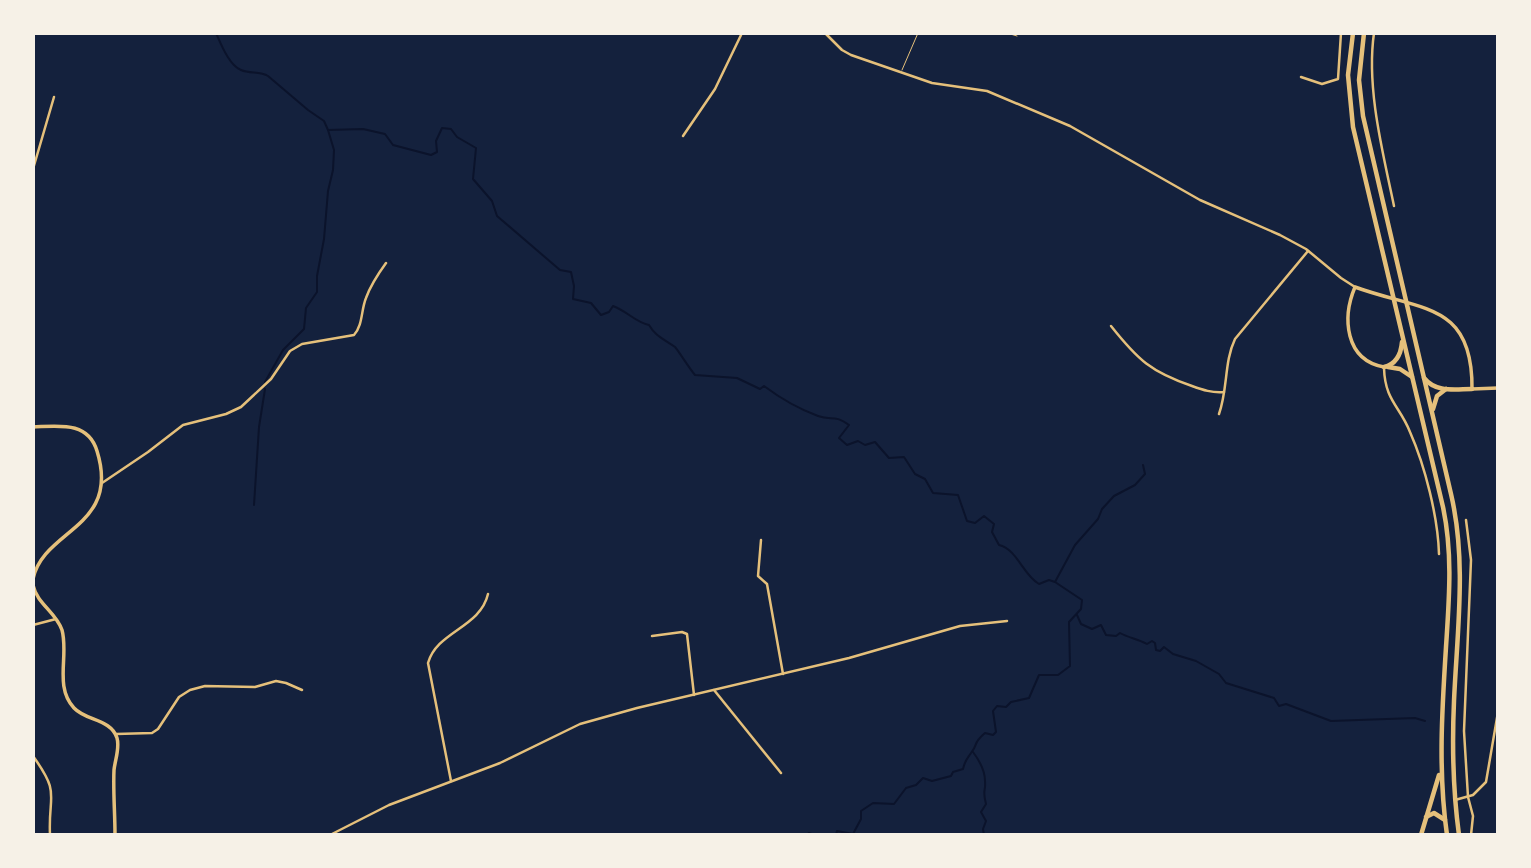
<svg xmlns="http://www.w3.org/2000/svg" width="1531" height="868" font-family="'Sofia Sans Condensed',sans-serif">
  <rect width="100%" height="100%" fill="#14213d"/>
  <g fill="none" stroke-linecap="round" stroke-linejoin="round">
    <g stroke="#0b132b" stroke-width="2">
      <path d="M216 33C221 44 229 65 241 70 250 74 260 71 268 76L308 110 324 121 328 130 363 129 385 134 393 145 431 155 437 152 436 141 442 128 451 129 457 137 476 148 473 179 492 201 497 216 560 270 571 272 574 286 573 299 591 303 601 315 609 312 613 306C627 311 635 322 649 325 656 337 664 339 675 347 678 350 689 368 695 375L737 378 760 389 764 386C780 398 799 409 818 416 832 421 834 414 849 425L839 438 847 445 858 441 865 445 875 442 889 458 904 457 915 474 925 479 933 493 958 495 967 521 975 523 984 516 994 524 992 532 999 545C1017 549 1023 575 1039 584L1049 580 1055 582 1082 600 1081 609 1069 622 1070 666 1058 675H1039L1029 698 1011 702 1006 707 997 706 993 711 996 732 993 735 985 733C972 744 979 743 971 753 967 759 965 760 963 769L953 772 951 776 932 781 923 778 916 785 906 788 894 804 873 803 861 811V819L853 834 837 831 836 835"/>
      <polyline points="265,382 283,350 304,329 306,308 317,292 317,276 324,239 328,191 333,170 334,150 328,130"/>
      <polyline points="254,505 259,427 265,389"/>
      <polyline points="1055,582 1075,545 1098,519 1102,509 1114,496 1135,485 1145,474 1143,465"/>
      <path d="M1077 615 1081 624 1092 629 1101 625 1106 635 1116 636 1120 633C1129 638 1138 639 1147 644L1152 641 1155 643 1156 650 1160 651 1164 647 1173 654 1196 661 1219 674 1226 683 1274 698 1279 706 1286 704 1331 721 1415 718 1425 721"/>
      <path d="M973 752C979 760 985 771 985 781 986 792 982 789 986 804L981 812 986 821 983 829 984 835"/>
      <polyline points="747,835 760,835"/>
      <polyline points="795,835 796,835"/>
      <polyline points="807,835 809,833 814,835"/>
    </g>
    <g stroke="#e5c07b" stroke-width="1">
      <polyline points="1007,33 1017,36"/>
      <polyline points="902,70 918,33"/>
    </g>
    <g stroke="#e5c07b" stroke-width="2.5">
      <polyline points="825,33 842,50 851,55 932,83 987,91 1070,126 1200,200 1280,235 1306,249 1341,278 1355,287"/>
      <path d="M1374 33C1366 88 1383 153 1394 206"/>
      <polyline points="1301,77 1322,84 1338,79 1341,33"/>
      <polyline points="683,136 715,89 742,33"/>
      <polyline points="33,169 54,97"/>
      <path d="M1111 326C1138 360 1151 372 1192 386 1203 390 1212 393 1224 392"/>
      <path d="M1384 368C1385 401 1400 406 1410 432 1425 466 1438 517 1439 554"/>
      <path d="M1219 414C1228 389 1224 362 1235 339L1308 251"/>
      <path d="M102 483 148 452 183 425 226 414 241 407 271 379 290 351 302 344 354 335C363 325 361 310 366 298 371 284 378 274 386 263"/>
      <polyline points="1466,520 1471,560 1464,731 1468,797 1473,816 1471,835"/>
      <polyline points="761,540 758,576 767,584 783,674"/>
      <polyline points="33,625 56,619"/>
      <polyline points="652,636 682,632 687,634 694,695"/>
      <polyline points="714,690 781,773"/>
      <polyline points="116,734 152,733 158,729 179,697 190,690 205,686 255,687 276,681 286,683 302,690"/>
      <path d="M33 756C61 795 48 793 50 835"/>
      <path d="M451 781 428 663C437 631 480 628 488 594"/>
      <polyline points="1455,800 1473,795 1486,782 1498,712"/>
      <polyline points="330,835 389,805 500,763 580,724 637,708 849,658 960,626 1007,621"/>
    </g>
    <g stroke="#e5c07b" stroke-width="3.5">
      <path d="M1384 367C1345 360 1342 318 1355 287 1420 311 1473 301 1472 389L1498 388"/>
      <path d="M33 427C59 426 88 421 97 451 121 528 43 529 33 579"/>
      <path d="M33 585C37 604 56 612 62 630 69 655 54 687 74 708 86 721 111 719 117 738 120 748 115 760 114 770 113 791 115 813 115 835"/>
    </g>
    <g stroke="#e5c07b" stroke-width="4.5">
      <path d="M1353 33 1348 75 1353 127 1443 507C1453 554 1449 600 1446 647 1442 710 1438 772 1447 835"/>
      <path d="M1364 33 1359 80 1363 116 1451 494C1467 562 1457 632 1454 701 1452 746 1453 791 1459 835"/>
      <path d="M1384 367C1397 364 1401 354 1402 342"/>
      <polyline points="1388,367 1400,369 1412,377"/>
      <path d="M1424 378C1436 393 1455 389 1472 389"/>
      <polyline points="1433,409 1437,396 1446,389"/>
      <polyline points="1426,817 1434,813 1445,820"/>
      <polyline points="1421,835 1439,775"/>
    </g>
  </g>
  <rect width="1531" height="868" fill="none" stroke="#f6f1e7" stroke-width="70"/>
</svg>
